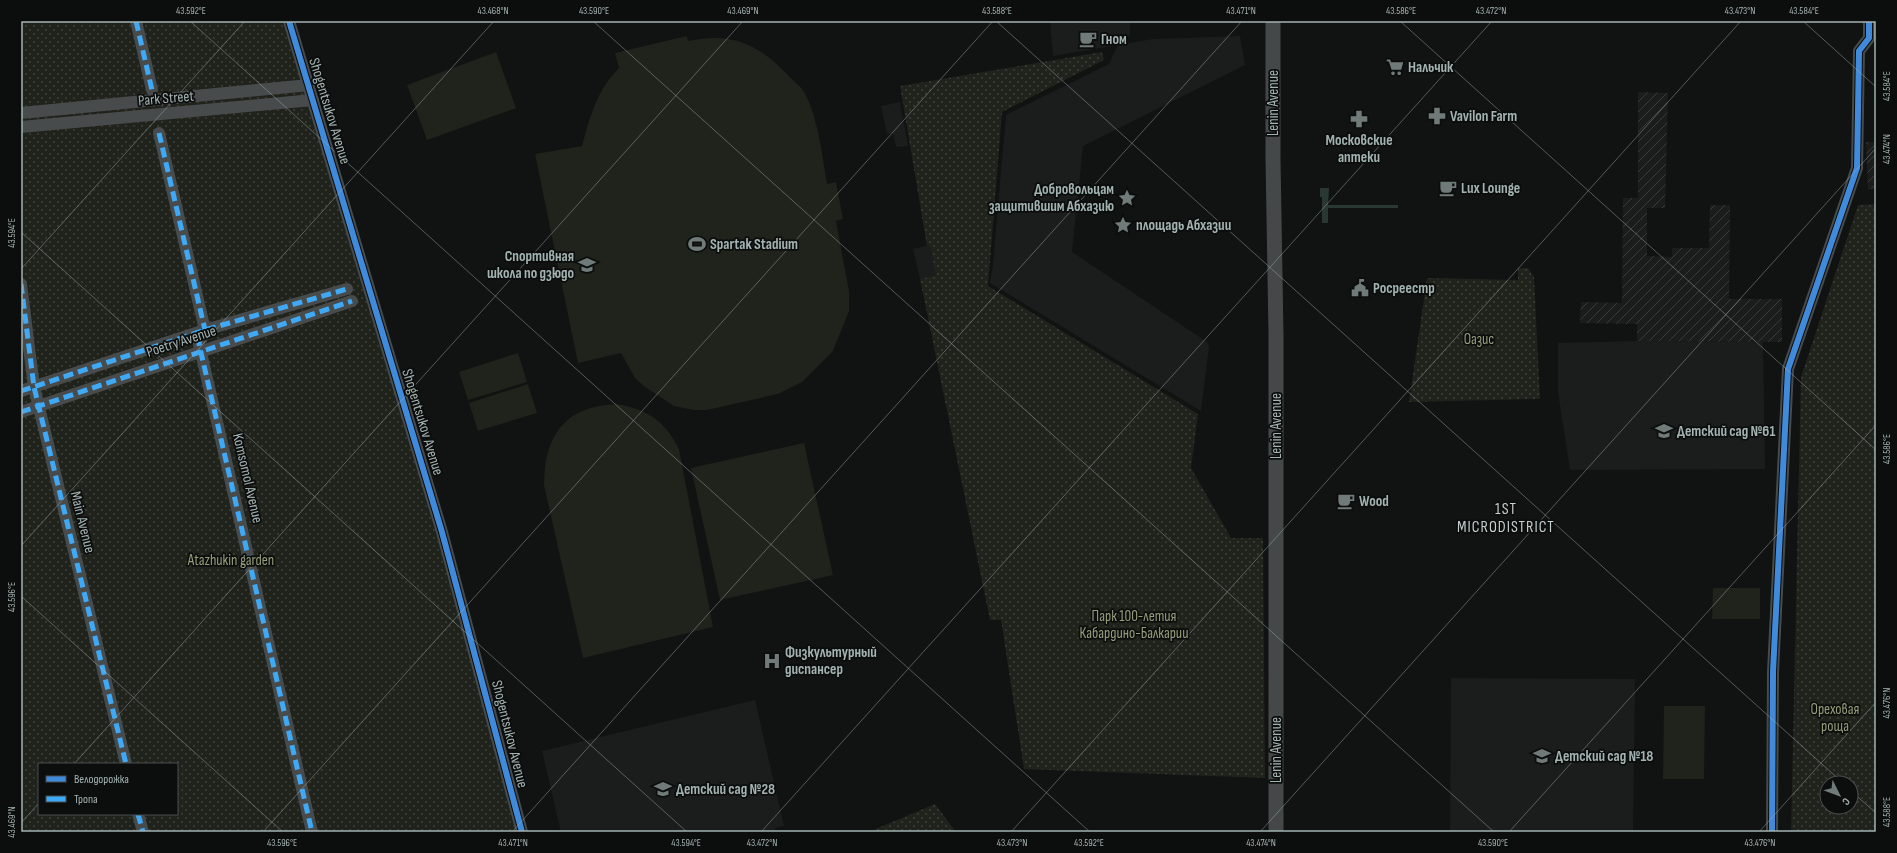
<svg xmlns="http://www.w3.org/2000/svg" width="1897" height="853" font-family="'Sofia Sans Condensed',sans-serif">
  <defs>
    <pattern id="industrial-furrows" width="10" height="10" patternUnits="userSpaceOnUse"><rect width="10" height="10" fill="#1b1d1d"/><path d="M-1 1l2-2M0 10L10 0M9 11l2-2" fill="none" stroke="#393b3b"/></pattern>
    <pattern id="park-dots" width="8" height="8" patternUnits="userSpaceOnUse"><rect width="8" height="8" fill="#20221c"/><path d="M2 2h.1M6 6h.1" fill="none" stroke="#3d403b" stroke-width="1.8" stroke-linecap="round"/></pattern>
  </defs>
  <rect width="100%" height="100%" fill="#111212"/>
  <g fill="#1b1d1d">
    <polygon points="1050,21 1130,21 1130,35 1120,43 1112,46 1053,56"/>
    <polygon points="1240,36 1245,65 1083,146 1072,252 1207,342 1209,346 1201,411 990,283 993,264 1006,115 1109,64 1118,45 1153,39"/>
    <polygon points="900,102 908,146 896,147 893,133 887,134 881,106"/>
    <polygon points="930,245 937,275 920,279 913,249"/>
    <polygon points="1637,341 1763,342 1765,469 1570,470 1558,392 1558,343"/>
    <polygon points="1451,678 1635,679 1633,832 1450,832"/>
    <polygon points="755,700 784,826 775,828 776,832 561,832 542,751"/>
  </g>
  <g fill="url(#industrial-furrows)">
    <polygon points="1638,92 1668,93 1665,208 1647,208 1647,256 1672,257 1672,248 1709,248 1710,205 1730,205 1729,299 1782,299 1782,342 1637,341 1637,324 1580,323 1581,302 1622,303 1623,198 1638,198"/>
    <polygon points="1866,142 1876,142 1876,189 1868,189"/>
  </g>
  <g fill="url(#park-dots)" fill-rule="evenodd">
    <path d="M21 21H289L522 832H21ZM39 764H177V814H39Z"/>
    <polygon points="1102,52 1104,60 1002,112 988,286 1198,414 1191,468 1231,538 1263,538 1265,778 1024,769 1001,620 990,620 920,279 936,275 930,246 927,246 900,86"/>
    <path d="M1876 204V832H1791L1801 377 1858 205ZM1827 783H1851V807H1827Z"/>
    <polygon points="1518,268 1528,268 1534,277 1540,399 1409,402 1427,278 1518,280"/>
    <polygon points="935,804 956,832 869,832 871,831"/>
  </g>
  <g fill="#20221c">
    <path d="M687 36 688 41C731 32 757 43 787 74 792 80 800 85 804 92 817 113 823 158 827 184L836 182 843 219 836 221 849 291V311L833 351 802 382 778 394 707 410H693L674 406 645 387 635 378 621 353 578 363 535 154 582 146C590 116 597 90 619 68L615 53Z"/>
    <polygon points="496,52 516,108 427,140 407,85"/>
    <polygon points="518,353 527,382 468,400 459,372"/>
    <polygon points="528,384 537,413 478,431 469,403"/>
    <path d="M617 404C648 410 664 420 679 449L713 627 583 658 544 485C544 435 565 406 617 404Z"/>
    <polygon points="804,443 833,575 720,600 691,468"/>
    <polygon points="1713,588 1760,588 1760,619 1712,619"/>
    <polygon points="1664,706 1705,706 1704,779 1663,779"/>
  </g>
  <polygon fill="#2a3833" points="1320,188 1329,188 1328,205 1398,205 1398,208 1328,208 1328,223 1322,223 1322,197 1320,197"/>
  <g fill="none" stroke-linecap="round" stroke-linejoin="round">
    <g stroke="#474b4b" stroke-width="12">
      <polyline points="136,21 152,90"/>
      <polyline points="289,21 442,532 522,832"/>
      <polyline points="21,113 309,85"/>
      <polyline points="21,127 313,100"/>
      <polyline points="159,133 205,330 200,336 199,344 312,832"/>
      <polyline points="21,284 34,387 126,764"/>
      <polyline points="21,391 205,330 347,289"/>
      <polyline points="21,412 352,301"/>
      <polyline points="138,814 143,832"/>
      <polyline points="1772,832 1773,672 1788,369 1857,168 1859,51 1869,38 1869,21"/>
    </g>
    <polyline stroke="#444848" stroke-width="15" points="1273,21 1273,158 1276,335 1276,832"/>
    <g stroke="#3fa9f5" stroke-width="5" stroke-dasharray="10 5" stroke-linecap="butt">
      <polyline points="136,21 152,90"/>
      <polyline points="159,133 205,330 200,336 199,344 312,832"/>
      <polyline points="21,284 34,387 126,764"/>
      <polyline points="21,391 205,330 347,289"/>
      <polyline points="21,412 352,301"/>
      <polyline points="138,814 143,832"/>
    </g>
    <g stroke="#0c0d0d" stroke-width="8">
      <g id="cycleway">
        <polyline points="289,21 442,532 522,832"/>
        <polyline points="1772,832 1773,672 1788,369 1857,168 1859,51 1869,38 1869,21"/>
      </g>
    </g>
    <use href="#cycleway" stroke="#408adc" stroke-width="6"/>
  </g>
  <path fill="none" stroke="#a3b3b1" stroke-width="1" stroke-opacity="0.45" d="M190 21 1090 832M593 21 1494 832M996 21 1843 783M1400 21 1876 450M1803 21 1876 87M21 232 687 832M21 269 245 21M21 546 494 21M21 596 283 832M74 764 743 21M1851 791 1876 813M21 823 39 803M263 832 993 21M512 832 1242 21M761 832 1492 21M1011 832 1741 21M1260 832 1876 148M1509 832 1876 425M1759 832 1876 702"/>
  <defs>
    <g id="cafe-bare" transform="scale(1.38)"><path d="M-5.5-4.5H6V0H3Q3 3.5 0 3.5H-2.5Q-5.5 3.5-5.5 0ZM3-3.2v2h1.7v-2ZM-6 4.5H4V6H-6Z" fill="#707b79" stroke="#0c0d0d" stroke-width="2.5" paint-order="stroke"/></g>
    <g id="supermarket-bare" transform="scale(1.38)"><path d="M-6-5.5h2.5l.6 2H6L4.5 2H-2.5L-4.4-4H-6ZM-1.5 3.2a1.3 1.3 0 1 0 .1 0ZM3 3.2a1.3 1.3 0 1 0 .1 0Z" fill="#707b79" stroke="#0c0d0d" stroke-width="2.5" paint-order="stroke"/></g>
    <g id="pharmacy-bare" transform="scale(1.38)"><path d="M-2-6h4v4h4v4h-4v4h-4v-4h-4v-4h4Z" fill="#707b79" stroke="#0c0d0d" stroke-width="2.5" paint-order="stroke"/></g>
    <g id="sight-bare" transform="scale(1.38)"><path d="M0-6L1.8-2.2L6-1.7L2.9 1.2L3.7 5.4L0 3.3L-3.7 5.4L-2.9 1.2L-6-1.7L-1.8-2.2Z" fill="#707b79" stroke="#0c0d0d" stroke-width="2.5" paint-order="stroke"/></g>
    <g id="stadium-bare" transform="scale(1.38)"><path d="M0-5a6.5 5 0 1 0 0 10a6.5 5 0 1 0 0-10ZM-3.5-1.8h7v3.6h-7Z" fill="#707b79" stroke="#0c0d0d" stroke-width="2.5" paint-order="stroke"/></g>
    <g id="school-bare" transform="scale(1.38)"><path d="M0-5L7-2L0 1L-7-2ZM-4 1L0 2.5L4 1V4Q0 6-4 4Z" fill="#707b79" stroke="#0c0d0d" stroke-width="2.5" paint-order="stroke"/></g>
    <g id="civic-bare" transform="scale(1.38)"><path d="M-.6-6.5H3V-4.5H.6V-3L4-1V1h2V6H-6V1h2V-1L-.6-3ZM-1.2 2.5V6h2.4V2.5Z" fill="#707b79" stroke="#0c0d0d" stroke-width="2.5" paint-order="stroke"/></g>
    <g id="hospital-bare" transform="scale(1.38)"><path d="M-5-5h3v3.5h4V-5h3V5h-3V1.5h-4V5h-3Z" fill="#707b79" stroke="#0c0d0d" stroke-width="2.5" paint-order="stroke"/></g>
  </defs>
  <g fill-rule="evenodd">
    <use href="#cafe-bare" x="1088" y="39"/>
    <use href="#supermarket-bare" x="1395" y="67"/>
    <use href="#pharmacy-bare" x="1437" y="116"/>
    <use href="#pharmacy-bare" x="1359" y="119"/>
    <use href="#cafe-bare" x="1448" y="188"/>
    <use href="#sight-bare" x="1127" y="198"/>
    <use href="#sight-bare" x="1123" y="225"/>
    <use href="#stadium-bare" x="697" y="244"/>
    <use href="#school-bare" x="587" y="265"/>
    <use href="#civic-bare" x="1360" y="288"/>
    <use href="#school-bare" x="1664" y="431"/>
    <use href="#cafe-bare" x="1346" y="501"/>
    <use href="#hospital-bare" x="772" y="661"/>
    <use href="#school-bare" x="1542" y="756"/>
    <use href="#school-bare" x="663" y="789"/>
  </g>
  <g text-anchor="middle" stroke-width="3.5" stroke-linejoin="round" paint-order="stroke">
    <g font-size="15" font-weight="bold" fill="#a3b3b1" stroke="#0c0d0d" text-anchor="start">
      <text x="1101" y="44">Гном</text>
      <text x="1408" y="72">Нальчик</text>
      <text x="1450" y="121">Vavilon Farm</text>
      <text x="1359" y="145" text-anchor="middle">Московские<tspan x="1359" dy="17">аптеки</tspan></text>
      <text x="1461" y="193">Lux Lounge</text>
      <text x="1114" y="194" text-anchor="end">Добровольцам<tspan x="1114" dy="17">защитившим Абхазию</tspan></text>
      <text x="1136" y="230">площадь Абхазии</text>
      <text x="710" y="249">Spartak Stadium</text>
      <text x="574" y="261" text-anchor="end">Спортивная<tspan x="574" dy="17">школа по дзюдо</tspan></text>
      <text x="1373" y="293">Росреестр</text>
      <text x="1677" y="436">Детский сад №61</text>
      <text x="1359" y="506">Wood</text>
      <text x="785" y="657">Физкультурный<tspan x="785" dy="17">диспансер</tspan></text>
      <text x="1555" y="761">Детский сад №18</text>
      <text x="676" y="794">Детский сад №28</text>
    </g>
    <g font-size="15" fill="#a3b3b1" stroke="#0c0d0d">
      <text transform="translate(166 98) rotate(-5)" y="5">Park Street</text>
      <text transform="translate(1273 103) rotate(-90)" y="5">Lenin Avenue</text>
      <text transform="translate(330 111) rotate(73)" y="5">Shogentsukov Avenue</text>
      <text transform="translate(181 341) rotate(-18)" y="5">Poetry Avenue</text>
      <text transform="translate(423 422) rotate(73)" y="5">Shogentsukov Avenue</text>
      <text transform="translate(1276 426) rotate(-90)" y="5">Lenin Avenue</text>
      <text transform="translate(248 478) rotate(77)" y="5">Komsomol Avenue</text>
      <text transform="translate(83 522) rotate(76)" y="5">Main Avenue</text>
      <text transform="translate(510 734) rotate(76)" y="5">Shogentsukov Avenue</text>
      <text transform="translate(1276 750) rotate(-90)" y="5">Lenin Avenue</text>
    </g>
    <g font-size="15" fill="#959d7a" stroke="#0c0d0d">
      <text x="1479" y="344">Оазис</text>
      <text x="231" y="565">Atazhukin garden</text>
      <text x="1134" y="621">Парк 100-летия<tspan x="1134" dy="17">Кабардино-Балкарии</tspan></text>
      <text x="1835" y="714">Ореховая<tspan x="1835" dy="17">роща</tspan></text>
    </g>
    <g font-size="16" letter-spacing="1" fill="#c4cfce" stroke="#0c0d0d">
      <text x="1506" y="514">1ST<tspan x="1506" dy="18">MICRODISTRICT</tspan></text>
    </g>
  </g>
  <rect width="1897" height="853" fill="none" stroke="#0c0d0d" stroke-width="44"/>
  <rect x="38" y="763" width="140" height="52" fill="#0c0d0d" stroke="#484f4f"/>
  <rect x="46" y="776" width="20" height="6" fill="#408adc" stroke="#484f4f"/>
  <text x="74" y="783" font-size="12" fill="#a3b3b1">Велодорожка</text>
  <rect x="46" y="796" width="20" height="6" fill="#3fa9f5" stroke="#484f4f"/>
  <text x="74" y="803" font-size="12" fill="#a3b3b1">Тропа</text>
  <g transform="translate(1839 795) rotate(132)"><circle r="19" fill="#0c0d0d" stroke="#484f4f"/>
  <path d="M0-3L7 15L0 10L-7 15Z" fill="#707b79"/>
  <text y="-6" font-size="11" font-weight="bold" text-anchor="middle" fill="#a3b3b1">С</text>
  </g>
  <rect x="22" y="22" width="1853" height="809" fill="none" stroke="#a3b3b1" stroke-width="1.5"/>
  <g font-size="10" text-anchor="middle" fill="#a3b3b1">
    <text x="191" y="14">43.592°E</text>
    <text x="493" y="14">43.468°N</text>
    <text x="594" y="14">43.590°E</text>
    <text x="743" y="14">43.469°N</text>
    <text x="997" y="14">43.588°E</text>
    <text x="1241" y="14">43.471°N</text>
    <text x="1401" y="14">43.586°E</text>
    <text x="1491" y="14">43.472°N</text>
    <text x="1740" y="14">43.473°N</text>
    <text x="1804" y="14">43.584°E</text>
    <text transform="translate(1886 86) rotate(-90)" y="4">43.584°E</text>
    <text transform="translate(1886 149) rotate(-90)" y="4">43.474°N</text>
    <text transform="translate(11 233) rotate(-90)" y="4">43.594°E</text>
    <text transform="translate(1886 449) rotate(-90)" y="4">43.586°E</text>
    <text transform="translate(11 597) rotate(-90)" y="4">43.596°E</text>
    <text transform="translate(1886 703) rotate(-90)" y="4">43.476°N</text>
    <text transform="translate(1886 812) rotate(-90)" y="4">43.588°E</text>
    <text transform="translate(11 822) rotate(-90)" y="4">43.469°N</text>
    <text x="282" y="846">43.596°E</text>
    <text x="513" y="846">43.471°N</text>
    <text x="686" y="846">43.594°E</text>
    <text x="762" y="846">43.472°N</text>
    <text x="1012" y="846">43.473°N</text>
    <text x="1089" y="846">43.592°E</text>
    <text x="1261" y="846">43.474°N</text>
    <text x="1493" y="846">43.590°E</text>
    <text x="1760" y="846">43.476°N</text>
  </g>
</svg>
